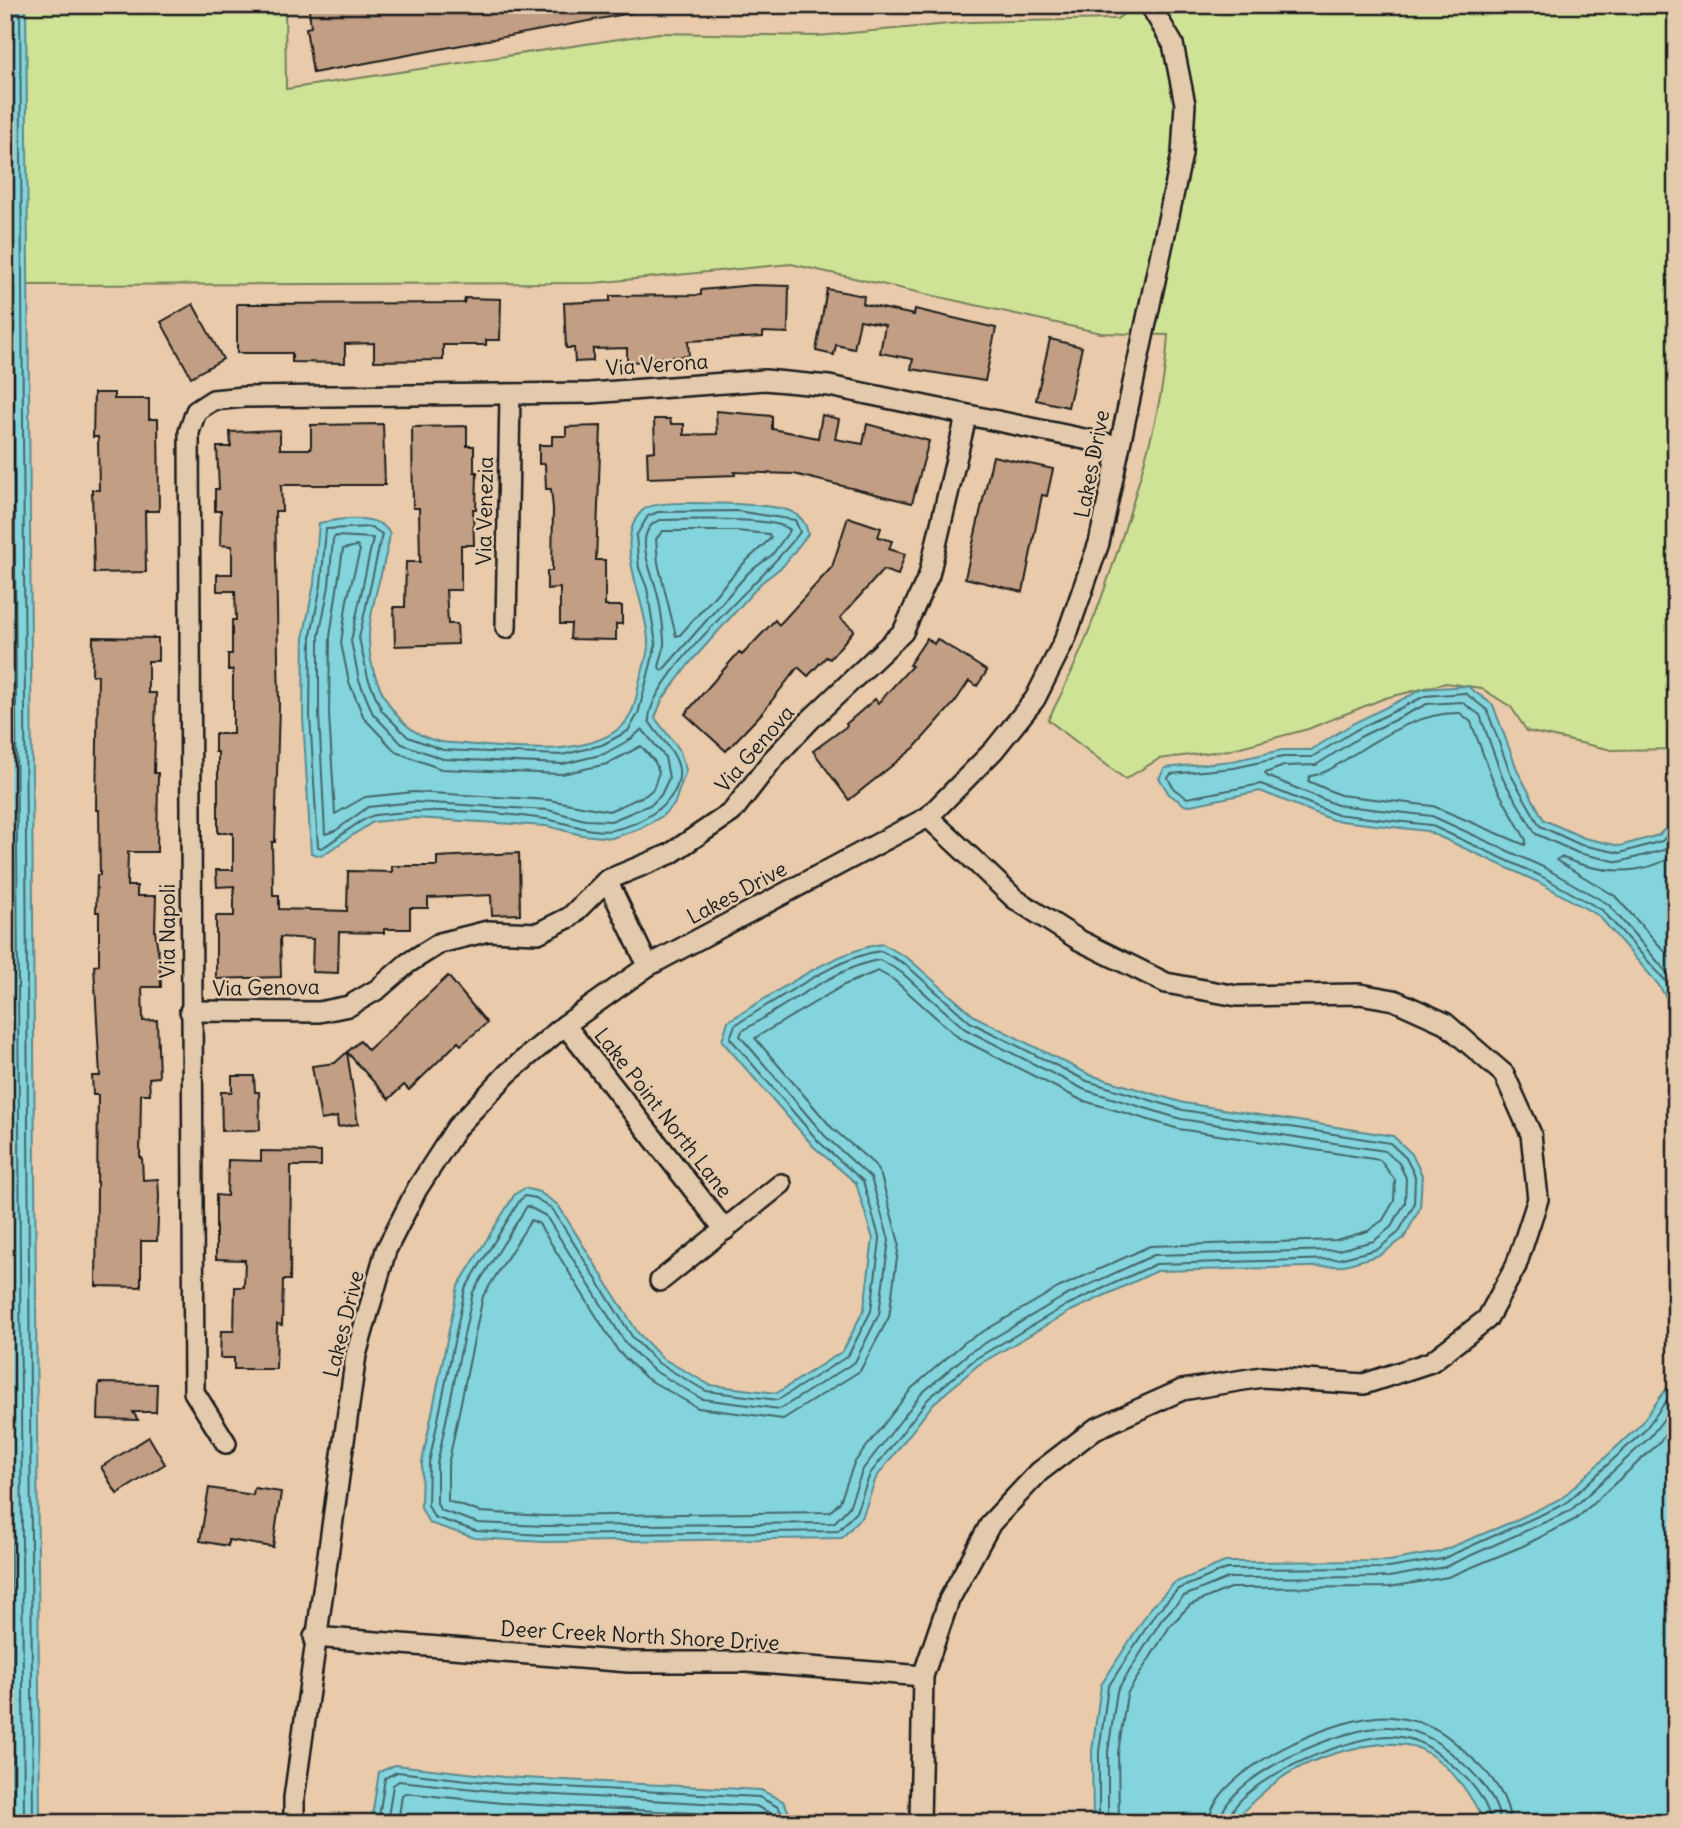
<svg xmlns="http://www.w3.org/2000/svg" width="1681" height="1828" font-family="Delius,sans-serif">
  <rect width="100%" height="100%" fill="#e9caaa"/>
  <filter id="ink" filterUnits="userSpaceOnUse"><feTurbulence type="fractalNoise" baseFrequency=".0143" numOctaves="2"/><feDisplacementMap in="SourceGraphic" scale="14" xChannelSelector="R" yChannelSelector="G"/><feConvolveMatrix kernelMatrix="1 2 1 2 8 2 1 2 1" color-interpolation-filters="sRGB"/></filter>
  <g filter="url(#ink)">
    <path fill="#cfe397" stroke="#76805a" stroke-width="2" d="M26 5H285L286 89 659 33 818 36 971 22 1117 19 1135 5H1676V749L1612 750 1527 731 1511 707 1481 688 1446 683 1385 698 1308 729 1229 750 1159 759 1125 779 1048 720C1085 651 1110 577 1133 502 1149 447 1165 393 1168 335L1101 333 791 264 594 283 27 285Z"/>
    <g fill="#83d4dc" stroke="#5a8a8f" stroke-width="2">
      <polygon points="5,5 26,5 40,1823 5,1823"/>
      <path d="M737 504C763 507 803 502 808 534L783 566 761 583 689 664 662 700 655 718 679 749 686 770 674 805 661 817 639 829 612 838 582 835 547 826 414 818 373 822 321 856 311 853 303 716 304 634 314 584 319 523C339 519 379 512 390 534 382 587 355 630 378 683 391 715 414 741 451 743 500 746 581 761 621 727 633 717 637 697 639 683 642 670 649 655 648 642 648 603 610 541 643 510 655 499 718 504 737 504Z"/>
      <polygon points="1467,686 1493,705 1518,772 1544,820 1584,838 1620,846 1659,835 1676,817 1676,1014 1658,984 1599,916 1538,882 1427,831 1333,820 1260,791 1186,806 1169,794 1159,778 1165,768 1232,761 1282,750 1311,750 1352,724 1423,689"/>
      <path d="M883 944 909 959 974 1016 1090 1075 1184 1103 1393 1136 1412 1154 1422 1175 1420 1208 1404 1238 1380 1255 1341 1266 1157 1271 1071 1311 978 1365 933 1404 876 1478 863 1515 842 1538 543 1542 475 1538 429 1523 421 1508 422 1462 458 1286 515 1194 525 1188 539 1192 558 1205 638 1333 662 1358 710 1385 777 1393 843 1351 864 1309 873 1239 856 1183 814 1147 722 1041 728 1021C774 995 831 951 883 944Z"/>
      <path d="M1676 1376V1823H1485C1471 1796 1455 1770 1428 1753 1393 1730 1311 1756 1280 1779 1262 1792 1247 1806 1233 1823H1093L1092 1751 1101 1685 1150 1609 1174 1583 1225 1562 1389 1561 1439 1552 1512 1522 1562 1498 1639 1426Z"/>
      <polygon points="395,1765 504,1777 761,1790 783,1801 795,1823 371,1823 379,1772"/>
    </g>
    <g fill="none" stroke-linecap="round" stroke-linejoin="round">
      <g stroke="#456669" stroke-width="2">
        <polyline points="11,5 24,1823"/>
        <polyline points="20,5 33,1823"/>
        <path d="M737 511 795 520 800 532C772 573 647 676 649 721 658 737 677 751 679 770 682 803 639 825 613 830 591 834 567 822 545 819 491 811 431 808 376 815 362 817 336 840 322 848L318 847 310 716 311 635 321 585 326 529 371 527 382 534 359 638 368 678 382 711 408 737 443 750 562 755 602 745 628 731 638 714 656 644 647 588 639 568 636 536 648 516 658 512Z"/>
        <path d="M660 520C684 520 776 516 790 530L772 555 749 572 662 671 659 667C661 658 665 649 664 640 663 622 660 602 655 585 649 566 633 530 660 520Z"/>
        <polygon points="736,531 769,534 771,538 742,565 680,635 676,636 658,563 656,539 663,531"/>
        <polygon points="336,536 373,538 351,641 359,680 373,714 402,744 443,759 563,764 604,754 631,739 642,729 665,757 669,778 661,795 652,804 611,821 585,820 548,810 414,802 368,807 335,831 325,834 319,715 319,636 329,586 333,539"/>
        <polygon points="357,546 360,550 347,600 341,643 349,682 364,718 396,752 441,769 562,774 607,764 641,746 655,762 659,772 653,789 646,795 609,811 549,800 414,792 365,797 335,814 329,715 330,637 343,549"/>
        <path d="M1460 713 1471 722 1494 783 1526 840 1525 845 1433 806 1340 795 1308 781 1310 776C1326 774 1340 763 1354 754 1385 734 1422 712 1460 713Z"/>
        <polyline points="1676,827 1662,841 1620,853 1581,845 1540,826 1511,775 1487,710 1465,693 1425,696 1356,730 1312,757 1283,757 1234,768 1171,774 1168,778 1174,789 1187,798 1261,784 1335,814 1430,825 1541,876 1602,910 1664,979 1676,1000"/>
        <polyline points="1676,840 1664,850 1619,862 1578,853 1536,834 1503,779 1480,715 1462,702 1427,704 1360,737 1316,765 1284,766 1265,773 1267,776 1337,805 1432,816 1545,868 1608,904 1676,983"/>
        <path d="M1676 854C1641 878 1597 873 1561 857L1556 860 1615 896 1676 964"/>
        <polyline points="5,856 13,1823"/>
        <path d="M881 951 905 964 970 1022 1087 1081 1183 1110 1390 1143 1406 1158 1415 1176 1414 1205 1398 1233 1378 1249 1339 1259 1156 1264 1067 1305 975 1359 928 1399 870 1474 856 1512 838 1531 543 1535 476 1531 434 1517 428 1505 429 1463 465 1289 520 1200 525 1196 536 1198 553 1210 633 1338 658 1363 706 1391 778 1400 848 1356 871 1311 880 1240 863 1181 819 1142 730 1038 735 1025C774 1002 838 956 881 951Z"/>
        <path d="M880 960 901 972 965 1029 1085 1090 1181 1119 1385 1151 1399 1163 1406 1178 1405 1203 1391 1227 1374 1241 1338 1250 1154 1255 1063 1297 970 1352 922 1393 863 1469 849 1507 834 1523 543 1526 478 1523 440 1510 437 1503V1464L473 1292 527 1206 546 1216 626 1344 653 1370 702 1399 780 1409 855 1362 879 1314 889 1240 871 1178 825 1136 740 1036 742 1031C777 1011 842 964 880 960Z"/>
        <polygon points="878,971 894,980 959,1038 1081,1100 1179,1129 1380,1160 1395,1180 1394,1201 1383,1220 1368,1231 1336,1240 1150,1246 1058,1288 965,1342 912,1388 854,1463 840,1502 830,1512 544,1516 480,1512 448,1501 448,1465 483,1296 531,1220 539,1224 618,1351 646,1378 698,1408 783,1419 860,1371 889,1317 899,1243 881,1176 874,1164 832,1128 755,1038 844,985"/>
        <polyline points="378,1823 385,1778 397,1772 503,1784 759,1797 778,1807 788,1823"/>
        <polyline points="387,1823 393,1785 399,1781 503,1792 756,1806 772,1814 778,1823"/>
        <polyline points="398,1823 402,1795 405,1793 502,1803 753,1816 766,1823"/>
        <polyline points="1099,1823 1099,1752 1108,1687 1155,1614 1178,1589 1227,1569 1389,1568 1442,1559 1565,1504 1644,1431 1676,1388"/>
        <polyline points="1108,1823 1108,1752 1117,1691 1162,1619 1184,1596 1228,1578 1389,1577 1445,1567 1570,1511 1650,1437 1676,1403"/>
        <polyline points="1119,1823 1118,1753 1127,1694 1170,1626 1190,1605 1230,1588 1390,1587 1448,1577 1523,1546 1576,1519 1657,1445 1676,1420"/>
        <path d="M1209 1823C1211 1770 1345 1711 1392 1717 1433 1722 1445 1732 1474 1760 1491 1774 1510 1800 1510 1823"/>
        <path d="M1220 1823C1222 1776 1348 1725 1389 1727 1426 1730 1442 1744 1468 1768 1482 1781 1499 1803 1500 1823"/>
        <path d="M1228 1823C1233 1781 1349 1737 1387 1736 1419 1735 1439 1753 1461 1773 1474 1785 1489 1805 1491 1823"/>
      </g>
    </g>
    <g fill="#c29f84" stroke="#1c1c1c" stroke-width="2">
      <polygon points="332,5 630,5 631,13 313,73 306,28 311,27 309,9"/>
      <polygon points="753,285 789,286 788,333 763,332 763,337 688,341 689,356 648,358 648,361 627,362 627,348 593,349 593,361 575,362 574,348 566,348 564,303 610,301 610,296 701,295 701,290"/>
      <polygon points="827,289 864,296 863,304 914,315 915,309 996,328 985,381 911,369 913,359 880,353 885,325 860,320 854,349 836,345 834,355 816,351"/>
      <polygon points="465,298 501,299 500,340 486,340 486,345 443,345 443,360 374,361 374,343 345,344 345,363 292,362 292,353 237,353 237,304 464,303"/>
      <polygon points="193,304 223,359 191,377 161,322"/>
      <polygon points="1050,339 1082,347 1068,407 1036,400"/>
      <polygon points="94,393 114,393 114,399 149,399 149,419 158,419 159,511 145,511 146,572 94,573 92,490 99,490 98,437 93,437"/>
      <polygon points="716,411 772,416 772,429 818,438 822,415 839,419 835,439 863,444 867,424 929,441 912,503 794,474 734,472 735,475 648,478 647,452 655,451 654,419 670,419 671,424 684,424 684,435 717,434"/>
      <polygon points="383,424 385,485 281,485 282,511 275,511 279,705 275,842 272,842 273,895 279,895 279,909 347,911 348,871 392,872 392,866 437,866 437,857 519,853 520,914 492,915 491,895 428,898 428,908 410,908 410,929 384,929 384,933 339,932 338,973 312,972 313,939 280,937 281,977 216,979 216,916 234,916 234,886 217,887 216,870 233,870 233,833 218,833 218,752 215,752 215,734 233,734 233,670 228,670 228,654 232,654 232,620 236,620 235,591 217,591 217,574 232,574 232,546 220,545 221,511 215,511 215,489 219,489 217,447 231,447 230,432 280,430 280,449 311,449 311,425"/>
      <polygon points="467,426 467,446 474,446 474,472 477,472 476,509 473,509 474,545 461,545 461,590 446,590 448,624 457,624 458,644 395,646 394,607 405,607 406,562 420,562 419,508 413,508 412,427"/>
      <polygon points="601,426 596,560 605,560 605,606 622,606 622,624 616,624 616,640 570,639 571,624 560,624 560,588 547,589 547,571 552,571 553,509 551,489 546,489 545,464 539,464 539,445 552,445 552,436 566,436 566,427"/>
      <polygon points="993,456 1053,469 1047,496 1042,495 1023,592 965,578"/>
      <polygon points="848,517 881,528 878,537 892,541 889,549 905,554 898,575 883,570 840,618 854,630 830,659 826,657 808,676 798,667 762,713 726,751 685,714 739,652 742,655 775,620 779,625 832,567"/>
      <polygon points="93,637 158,638 158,661 148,661 148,693 156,693 154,773 158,773 157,852 128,852 127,886 137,886 137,896 156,896 155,931 160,964 161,987 142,987 143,1021 157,1020 159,1077 149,1078 150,1094 141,1094 140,1158 142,1158 143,1180 158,1179 159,1196 157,1241 141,1241 141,1287 96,1286 98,1095 93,1095 92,1076 100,1076 94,966 99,965 99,912 96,912 97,875 100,875 99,810 96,810 98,675 92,675"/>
      <polygon points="927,638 934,644 937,639 987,671 977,686 969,681 955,702 914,748 849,800 813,751 847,726 846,724 875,699 878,703 912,666 909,665"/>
      <polygon points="448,976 487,1023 461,1045 458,1042 409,1090 404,1085 389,1099 347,1052 360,1041 368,1050"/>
      <polygon points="347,1052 358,1124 338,1127 337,1117 321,1120 312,1066 335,1063"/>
      <polygon points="232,1076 254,1076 255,1092 259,1092 260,1130 222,1131 221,1092 232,1092"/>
      <polygon points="261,1151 321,1152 321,1166 291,1166 290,1280 283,1280 282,1325 277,1324 276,1369 234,1369 234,1358 220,1358 221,1331 234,1331 235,1287 244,1287 245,1260 216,1259 216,1195 227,1196 228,1160 261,1161"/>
      <polygon points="99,1383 157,1384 156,1412 133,1412 138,1420 98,1419"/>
      <polygon points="149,1437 165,1464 117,1494 101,1467"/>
      <polygon points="209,1488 253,1495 254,1488 281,1492 273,1547 228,1540 228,1546 200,1541"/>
    </g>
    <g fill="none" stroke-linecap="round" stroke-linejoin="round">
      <g stroke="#1c1c1c" stroke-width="24">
        <g id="street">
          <polyline points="506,628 510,395"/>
          <polyline points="607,880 648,966"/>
          <polyline points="190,1011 319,1012 349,1006 378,989 408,963 440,943 488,931 538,933 570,917 607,880 670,854 732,812 773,759 811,719 903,632 929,575 966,417"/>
          <polyline points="565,1025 725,1230"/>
          <polyline points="660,1281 781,1184"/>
          <polyline points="226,1443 194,1392 189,432 196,411 213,400 244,397 590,393 765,380 829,386 1118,446"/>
          <polyline points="314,1637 629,1662 747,1662 923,1676"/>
          <polyline points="294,1823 294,1798 356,1355 386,1250 417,1189 457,1127 508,1073 565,1025 648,966 928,817 994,750 1035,699 1066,637 1099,543 1182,154 1185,104 1173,44 1150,5"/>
          <polyline points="920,1823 923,1676 949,1600 991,1523 1039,1472 1095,1429 1182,1390 1262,1377 1364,1384 1431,1362 1487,1319 1516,1266 1538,1199 1531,1134 1504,1074 1445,1023 1394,1000 1360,994 1237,996 1166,983 1079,940 1015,899 928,817"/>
        </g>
      </g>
      <use href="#street" stroke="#e4caac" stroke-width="19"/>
    </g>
  </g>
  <g text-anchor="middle" stroke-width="5" stroke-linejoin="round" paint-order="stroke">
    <g font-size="21" fill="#1c1c1c" stroke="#e4caac">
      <text transform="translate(657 365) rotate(-4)" y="7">Via Verona</text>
      <text transform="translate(1092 464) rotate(-79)" y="7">Lakes Drive</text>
      <text transform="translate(485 511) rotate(-89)" y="7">Via Venezia</text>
      <text transform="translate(755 749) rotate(-49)" y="7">Via Genova</text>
      <text transform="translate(737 893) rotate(-28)" y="7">Lakes Drive</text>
      <text transform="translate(168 931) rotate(-90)" y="7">Via Napoli</text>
      <text transform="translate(266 988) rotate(-1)" y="7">Via Genova</text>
      <text transform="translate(663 1113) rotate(52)" y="7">Lake Point North Lane</text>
      <text transform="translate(344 1324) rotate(-76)" y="7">Lakes Drive</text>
      <text transform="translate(640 1636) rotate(3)" y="7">Deer Creek North Shore Drive</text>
    </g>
  </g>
  <rect width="1681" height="1828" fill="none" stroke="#e4caac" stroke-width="28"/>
  <rect x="14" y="14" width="1653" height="1800" fill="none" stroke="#1c1c1c" stroke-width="2.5" filter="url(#ink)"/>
</svg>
